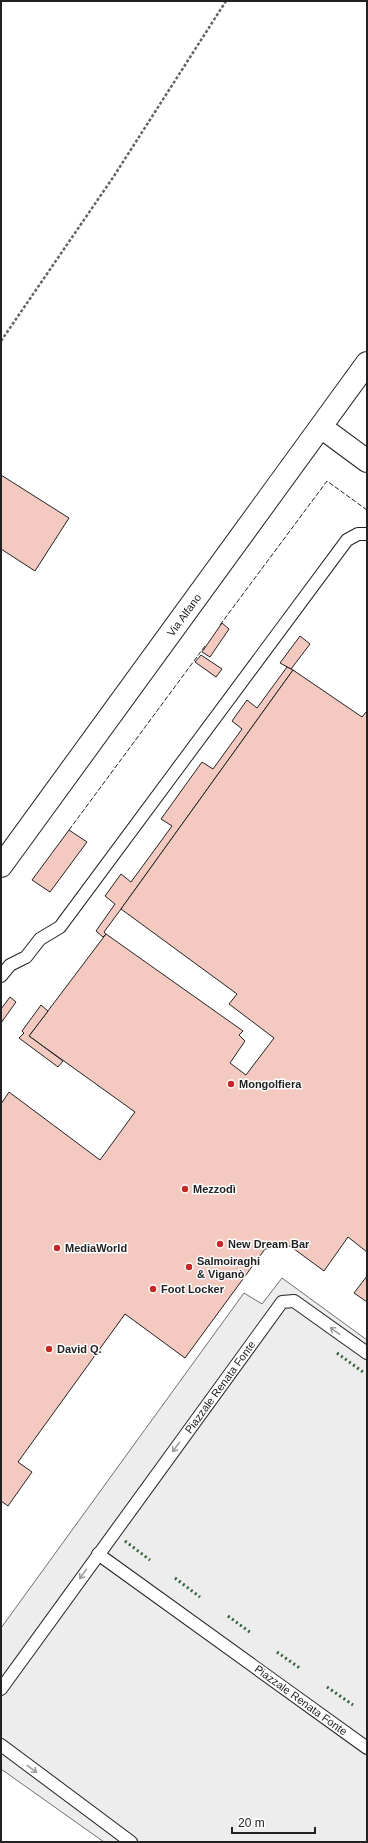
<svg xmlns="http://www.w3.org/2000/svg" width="368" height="1843" font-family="Helvetica,sans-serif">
  <rect width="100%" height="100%" fill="#fff"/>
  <polygon fill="#ededed" stroke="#6f6f6f" points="282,1278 367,1340 367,1842 104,1842 1,1769 1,1628 244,1293 262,1304"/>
  <g fill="#f3c9c0" stroke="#222">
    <polygon points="1,475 69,518 35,571 1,549"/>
    <polygon points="222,623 229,629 210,657 202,652"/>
    <polygon points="300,636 310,644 291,669 280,663"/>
    <polygon points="201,655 222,669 216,677 195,662"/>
    <polygon points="287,667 293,670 121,909 104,932 106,934 103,937 96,931 115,904 105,896 121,874 131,882 172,826 161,819 202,762 213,769 242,729 232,721 247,700 257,708"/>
    <polygon points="293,670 362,717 367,711 367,1252 348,1237 324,1271 290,1246 265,1249 185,1358 125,1314 18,1462 32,1472 8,1506 1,1501 1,1104 9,1092 100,1160 135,1112 29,1036 106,934 243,1031 239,1035 245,1041 230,1063 246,1075 274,1038 229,1004 237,994 121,909"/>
    <polygon points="69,830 87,842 50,892 32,880"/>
    <polygon points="10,997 16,1002 1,1023 1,1009"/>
    <polygon points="41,1005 48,1011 29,1036 63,1061 58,1067 19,1038 24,1033 22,1031"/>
    <polygon points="367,1276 367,1302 354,1293"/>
  </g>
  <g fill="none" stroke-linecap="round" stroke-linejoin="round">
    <g stroke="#222" stroke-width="14">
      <g id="service">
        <polyline points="1,976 10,965 26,957 40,939 60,927 347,540 358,534 367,534"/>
        <polyline points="98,1554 367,1748"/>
        <polyline points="1,1689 282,1302 294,1301 367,1353"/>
        <polyline points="1,1745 131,1842"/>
      </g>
    </g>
    <g stroke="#222" stroke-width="24">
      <g id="minor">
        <polyline points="321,427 367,461"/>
        <polyline points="1,866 367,363"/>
      </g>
    </g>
    <polyline stroke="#646464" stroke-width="2.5" stroke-dasharray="3 2" stroke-linecap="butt" points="1,341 114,176 226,1"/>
    <use href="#service" stroke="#fff" stroke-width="12"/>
    <use href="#minor" stroke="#fff" stroke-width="22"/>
    <g stroke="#2f5e38" stroke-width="3" stroke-dasharray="2 3" stroke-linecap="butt">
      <polyline points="337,1353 363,1372"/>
      <polyline points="125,1541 150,1560"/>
      <polyline points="175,1578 200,1597"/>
      <polyline points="228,1616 251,1633"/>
      <polyline points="277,1652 301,1669"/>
      <polyline points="327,1687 353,1705"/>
    </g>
    <g stroke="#222" stroke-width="1" stroke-dasharray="5 2" stroke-linecap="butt">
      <polyline points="220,625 327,481 367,510"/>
      <polyline points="69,830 205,646"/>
    </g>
  </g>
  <defs><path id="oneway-shaft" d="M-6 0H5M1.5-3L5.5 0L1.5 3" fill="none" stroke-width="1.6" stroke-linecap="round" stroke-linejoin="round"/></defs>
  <g stroke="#9c9c9c">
    <use href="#oneway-shaft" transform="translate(335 1331) rotate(-144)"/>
    <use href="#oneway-shaft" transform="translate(176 1447) rotate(126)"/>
    <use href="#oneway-shaft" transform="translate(83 1574) rotate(126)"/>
    <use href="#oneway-shaft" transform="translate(32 1769) rotate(36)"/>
  </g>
  <g fill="#c62828" stroke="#fff" stroke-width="1.5">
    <circle cx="231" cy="1084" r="4"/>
    <circle cx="185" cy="1189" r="4"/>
    <circle cx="220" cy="1244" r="4"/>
    <circle cx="57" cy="1248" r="4"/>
    <circle cx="189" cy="1267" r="4"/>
    <circle cx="153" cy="1289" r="4"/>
    <circle cx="49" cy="1349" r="4"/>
  </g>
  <g text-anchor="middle" stroke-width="3" stroke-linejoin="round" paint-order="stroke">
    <g font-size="11" fill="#222" stroke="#fff">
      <text transform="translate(184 615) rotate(-54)" y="4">Via Alfano</text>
      <text transform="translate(220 1387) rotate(-54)" y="4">Piazzale Renata Fonte</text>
      <text transform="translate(301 1700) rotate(36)" y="4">Piazzale Renata Fonte</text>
    </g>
    <g font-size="11" font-weight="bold" fill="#222" stroke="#fff" text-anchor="start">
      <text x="239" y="1088">Mongolfiera</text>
      <text x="193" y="1193">Mezzodì</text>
      <text x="228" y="1248">New Dream Bar</text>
      <text x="65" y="1252">MediaWorld</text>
      <text x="197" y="1265">Salmoiraghi<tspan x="197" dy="13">&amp; Viganò</tspan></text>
      <text x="161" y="1293">Foot Locker</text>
      <text x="57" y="1353">David Q.</text>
    </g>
  </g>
  <rect width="368" height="1843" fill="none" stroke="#222222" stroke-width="4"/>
  <path d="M232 1827v6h83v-6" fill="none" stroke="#222222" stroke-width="2"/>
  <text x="238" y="1827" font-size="12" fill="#222222" stroke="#ffffff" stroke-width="3" paint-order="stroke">20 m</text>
</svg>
